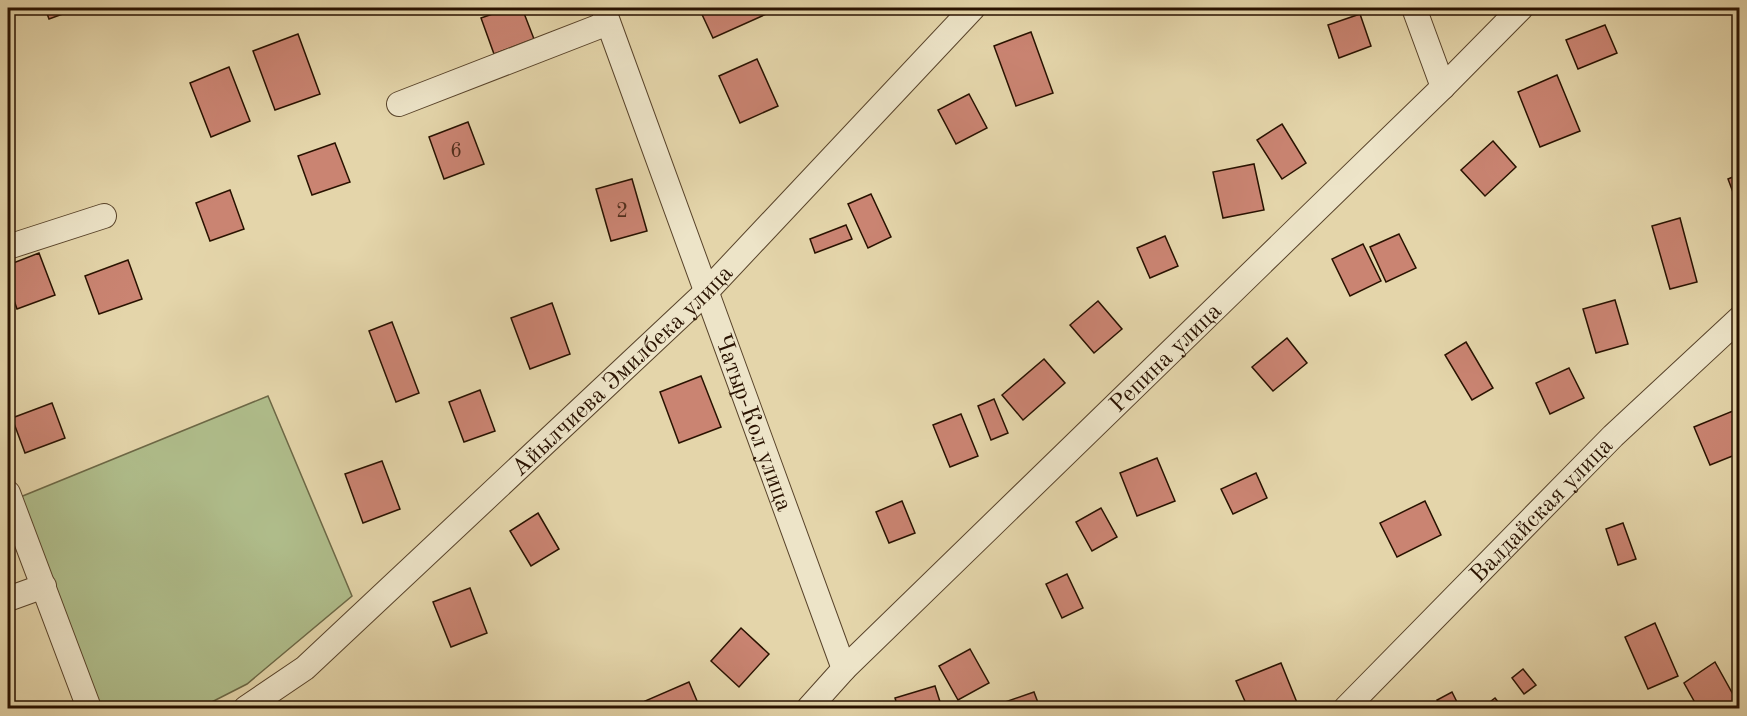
<svg xmlns="http://www.w3.org/2000/svg" width="1747" height="716" font-family="'Old Standard TT',serif">
  <rect width="100%" height="100%" fill="#e4d5aa"/>
  <filter id="stains"><feTurbulence type="fractalNoise" baseFrequency=".00333" numOctaves="4"/><feColorMatrix values="0 0 0 0 .2 0 0 0 0 .09 0 0 0 0 .02 0 0 0 .5 -.17"/></filter>
  <radialGradient id="worn" r=".72"><stop offset=".6" stop-color="#630" stop-opacity="0"/><stop offset="1" stop-color="#630" stop-opacity=".3"/></radialGradient>
  <polygon fill="#b0be8c" stroke="#6c6846" stroke-width="1.5" points="268,396 352,596 247,684 200,708 87,708 8,502"/>
  <g fill="#ca8472" stroke="#291200" stroke-width="1.5">
    <polygon points="45,8 79,8 49,19"/>
    <polygon points="510,8 522,8 534,39 494,54 481,18"/>
    <polygon points="699,8 769,8 771,12 713,38"/>
    <polygon points="1360,14 1371,46 1339,58 1328,25"/>
    <polygon points="1605,25 1617,53 1578,69 1566,40"/>
    <polygon points="1031,32 1053,93 1016,106 994,46"/>
    <polygon points="298,34 320,94 275,110 253,51"/>
    <polygon points="757,59 778,106 740,123 719,76"/>
    <polygon points="229,67 250,121 211,137 190,83"/>
    <polygon points="1557,75 1580,131 1540,147 1518,92"/>
    <polygon points="969,94 987,128 956,144 938,110"/>
    <polygon points="468,122 484,164 444,179 429,137"/>
    <polygon points="1282,124 1306,163 1282,179 1257,140"/>
    <polygon points="1493,141 1516,167 1485,196 1461,170"/>
    <polygon points="335,143 350,182 312,195 298,156"/>
    <polygon points="1254,164 1264,210 1223,218 1213,172"/>
    <polygon points="1740,174 1740,211 1728,179"/>
    <polygon points="632,179 647,231 611,241 596,189"/>
    <polygon points="230,190 244,229 210,241 196,203"/>
    <polygon points="871,194 891,237 868,248 848,204"/>
    <polygon points="1680,218 1697,282 1670,289 1652,226"/>
    <polygon points="846,225 852,239 815,253 810,239"/>
    <polygon points="1399,234 1416,268 1386,282 1370,247"/>
    <polygon points="1165,236 1178,266 1150,278 1137,248"/>
    <polygon points="1363,244 1381,281 1350,296 1332,259"/>
    <polygon points="39,253 55,295 17,309 8,283 8,265"/>
    <polygon points="128,260 142,299 99,314 85,276"/>
    <polygon points="1615,300 1628,344 1596,353 1583,309"/>
    <polygon points="1098,301 1122,329 1094,353 1070,325"/>
    <polygon points="552,303 570,354 530,369 511,318"/>
    <polygon points="392,322 419,393 396,402 369,331"/>
    <polygon points="1287,338 1307,363 1273,391 1252,367"/>
    <polygon points="1466,342 1493,388 1472,400 1445,355"/>
    <polygon points="1044,359 1065,383 1023,420 1002,395"/>
    <polygon points="1569,368 1584,398 1550,414 1536,383"/>
    <polygon points="701,376 721,427 679,443 660,392"/>
    <polygon points="480,390 495,431 464,442 449,402"/>
    <polygon points="994,399 1008,433 991,440 978,406"/>
    <polygon points="52,403 65,438 25,453 12,418"/>
    <polygon points="1740,408 1740,453 1710,465 1694,427"/>
    <polygon points="961,414 978,456 950,467 933,425"/>
    <polygon points="1157,458 1175,501 1137,516 1120,473"/>
    <polygon points="382,461 400,509 363,523 345,474"/>
    <polygon points="1256,473 1267,498 1233,514 1221,489"/>
    <polygon points="902,501 915,533 889,543 876,512"/>
    <polygon points="1425,501 1441,535 1397,557 1380,523"/>
    <polygon points="1101,508 1117,537 1092,551 1076,522"/>
    <polygon points="538,513 559,549 531,566 510,531"/>
    <polygon points="1623,523 1636,559 1618,565 1606,529"/>
    <polygon points="1067,574 1083,608 1062,618 1046,584"/>
    <polygon points="470,588 487,633 451,647 433,602"/>
    <polygon points="1655,623 1678,676 1648,689 1625,637"/>
    <polygon points="741,628 769,654 739,687 711,661"/>
    <polygon points="970,649 989,683 958,700 939,666"/>
    <polygon points="1715,662 1740,707 1740,708 1698,708 1684,683"/>
    <polygon points="1281,663 1298,705 1290,708 1248,708 1236,681"/>
    <polygon points="1523,669 1536,685 1524,694 1512,678"/>
    <polygon points="689,682 700,708 649,708 645,701"/>
    <polygon points="935,686 942,708 898,708 895,698"/>
    <polygon points="1034,692 1040,708 988,708"/>
    <polygon points="1452,692 1460,708 1442,708 1437,700"/>
    <polygon points="1495,698 1503,708 1482,708"/>
  </g>
  <g fill="none" stroke-linecap="round" stroke-linejoin="round">
    <g stroke="#58432a" stroke-width="26">
      <g id="minor">
        <path id="s1" d="M603 8 844 669"/>
        <polyline points="1414,8 1443,87"/>
        <polyline points="399,104 608,23"/>
        <polyline points="8,247 104,216"/>
        <polyline points="8,493 89,708"/>
        <polyline points="8,599 44,586"/>
        <path id="s2" d="M246 708 305 668 706 292 973 8"/>
        <path id="s3" d="M809 708 844 669 1443 87 1521 8"/>
        <path id="s4" d="M1346 708 1613 436 1740 318"/>
      </g>
    </g>
    <use href="#minor" stroke="#ede4c8" stroke-width="24"/>
  </g>
  <g text-anchor="middle" stroke-width="4.5" stroke-linejoin="round" paint-order="stroke">
    <g font-size="21" fill="#512e1c">
      <text x="456" y="157">6</text>
      <text x="622" y="217">2</text>
    </g>
    <g font-size="24" fill="#291200" stroke="#ede4c8">
      <text dy="8" stroke="none"><textPath href="#s3" startOffset="500">Репина улица</textPath></text>
      <text dy="8" stroke="none"><textPath href="#s2" startOffset="506">Айылчиева Эмилбека улица</textPath></text>
      <text dy="8" stroke="none"><textPath href="#s1" startOffset="441">Чатыр-Кол улица</textPath></text>
      <text dy="8" stroke="none"><textPath href="#s4" startOffset="278">Валдайская улица</textPath></text>
    </g>
  </g>
  <rect width="1747" height="716" fill="none" stroke="#e4d5aa" stroke-width="30"/>
  <rect x="9" y="9" width="1729" height="698" fill="none" stroke="#291200" stroke-width="3"/>
  <rect x="15" y="15" width="1717" height="686" fill="none" stroke="#291200" stroke-width="1.5"/>
  <rect width="100%" height="100%" filter="url(#stains)"/>
  <rect width="100%" height="100%" fill="url(#worn)"/>
</svg>
